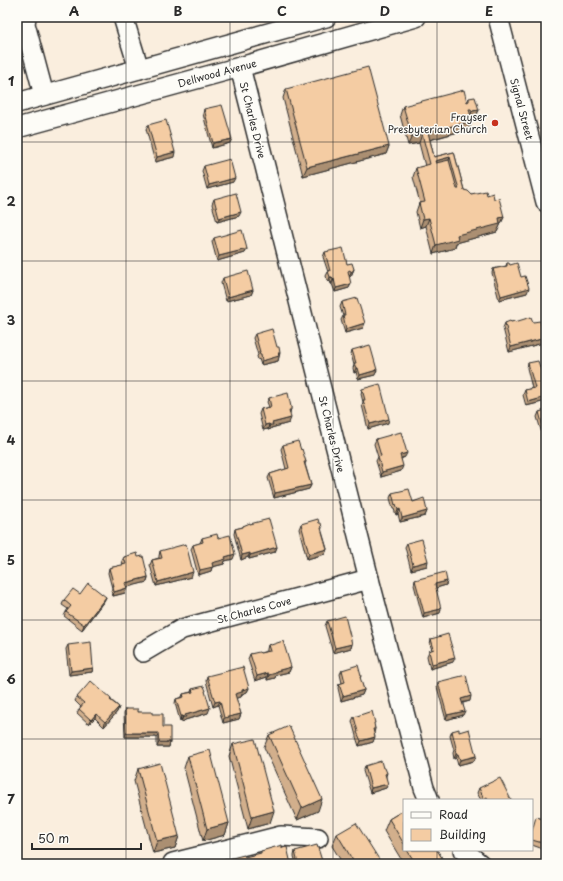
<svg xmlns="http://www.w3.org/2000/svg" width="563" height="881" font-family="'Playpen Sans',sans-serif">
  <rect width="100%" height="100%" fill="#faeede"/>
  <filter id="ink" filterUnits="userSpaceOnUse"><feTurbulence type="fractalNoise" baseFrequency=".025" numOctaves="2"/><feDisplacementMap in="SourceGraphic" scale="8" xChannelSelector="R" yChannelSelector="G"/><feConvolveMatrix kernelMatrix="1 2 1 2 8 2 1 2 1" color-interpolation-filters="sRGB"/></filter>
  <g filter="url(#ink)">
    <g fill="none" stroke-linecap="round" stroke-linejoin="round">
      <g stroke="#2b2b2b" stroke-width="22">
        <g id="minor">
          <polyline points="26,17 25,24 44,95"/>
          <polyline points="123,17 139,69"/>
          <polyline points="498,17 546,202"/>
          <polyline points="240,67 369,579 424,788 429,800"/>
          <polyline points="17,103 326,17"/>
          <polyline points="17,128 240,67 416,17"/>
          <polyline points="143,652 182,629 369,579"/>
          <polyline points="463,850 480,864"/>
          <polyline points="173,863 281,836 318,838"/>
        </g>
      </g>
      <use href="#minor" stroke="#fdfcf7" stroke-width="19"/>
    </g>
    <g fill="#d2af8c" stroke="#2b2b2b">
      <polygon points="286,89 389,146 386,154 303,176 283,98"/>
      <polygon points="469,98 479,110 475,118 471,119 472,121 469,129 430,140 434,157 454,152 464,190 471,194 487,195 494,199 504,217 497,232 456,243 455,248 433,254 426,226 420,228 416,212 419,203 420,203 413,177 416,168 425,166 419,143 408,145 400,115 403,106 467,102"/>
      <polygon points="204,109 230,143 212,148 203,114"/>
      <polygon points="148,125 174,157 155,162 146,129"/>
      <polygon points="204,166 233,182 207,189 202,171"/>
      <polygon points="214,199 239,216 217,222 212,204"/>
      <polygon points="214,238 247,249 245,253 217,261 212,242"/>
      <polygon points="325,252 347,264 354,269 351,276 349,276 349,288 335,292 332,284 331,284 330,281 328,282 326,276 328,272 323,257"/>
      <polygon points="507,263 510,265 527,293 499,300 492,273 493,269 506,266"/>
      <polygon points="223,278 253,290 251,295 226,301 221,283"/>
      <polygon points="342,302 363,328 345,333 341,320 343,316 340,307"/>
      <polygon points="511,322 533,322 543,343 509,352 503,328 505,323"/>
      <polygon points="255,334 279,356 278,361 261,365 259,359 258,360 257,356 258,355 253,338"/>
      <polygon points="352,350 375,375 358,379 356,372 354,373 353,368 354,365 351,354"/>
      <polygon points="528,363 541,370 546,368 546,401 526,406 523,395 525,390 532,388 527,368"/>
      <polygon points="362,389 388,423 368,429 362,405 363,402 361,394"/>
      <polygon points="269,398 291,407 290,414 289,423 271,428 271,429 268,430 268,429 263,430 259,414 261,409 269,407 267,402"/>
      <polygon points="546,410 546,447 537,417 539,412"/>
      <polygon points="376,439 405,457 401,459 401,471 381,477 376,461 378,457 374,444"/>
      <polygon points="283,445 301,450 306,462 305,464 311,485 309,489 274,498 268,478 270,474 286,469 281,449"/>
      <polygon points="546,464 546,477 545,477 543,469 544,465"/>
      <polygon points="392,493 413,502 427,511 425,516 400,522 398,514 396,515 394,509 393,509 390,498"/>
      <polygon points="319,523 322,528 321,530 327,549 325,554 307,559 299,529 301,524"/>
      <polygon points="250,524 277,547 275,552 249,559 248,557 241,560 234,534 235,529 243,527 243,526"/>
      <polygon points="202,538 218,538 233,559 225,561 224,564 212,567 211,571 198,575 191,549 193,545 200,543"/>
      <polygon points="407,543 427,566 411,570 405,547"/>
      <polygon points="160,551 191,577 156,586 150,565 152,560 159,558 159,556"/>
      <polygon points="124,557 138,557 148,577 147,582 126,587 125,593 113,596 111,591 112,588 108,573 109,568 123,565 122,561"/>
      <polygon points="415,580 447,581 446,585 436,588 440,613 423,618 414,585"/>
      <polygon points="80,594 106,597 104,601 82,630 64,616 66,612 68,609 62,605 64,600"/>
      <polygon points="327,621 352,644 351,648 333,653 325,626"/>
      <polygon points="431,639 453,662 430,669 427,656 429,651 432,650 430,644"/>
      <polygon points="68,645 93,668 92,672 69,675 66,649"/>
      <polygon points="268,645 271,645 291,667 289,672 276,675 275,678 267,680 267,677 255,681 248,659 250,654 260,653 267,651 267,649"/>
      <polygon points="342,670 361,676 360,679 364,690 362,695 341,701 338,688 339,684 342,683 340,674"/>
      <polygon points="207,676 249,688 247,692 242,694 241,697 236,698 241,714 239,719 223,723 218,705 213,707 206,681"/>
      <polygon points="438,682 470,701 463,703 463,715 446,720 437,687"/>
      <polygon points="192,689 205,693 208,713 185,720 184,721 181,722 181,721 180,721 175,703 176,699 182,697 183,694 191,692"/>
      <polygon points="77,697 111,699 111,700 119,707 117,712 104,727 95,718 89,724 77,713 79,709 81,707 75,701"/>
      <polygon points="125,709 138,712 152,714 170,742 169,747 157,747 157,737 125,737 124,713"/>
      <polygon points="354,717 374,725 375,729 374,733 373,742 359,746 356,737 356,736 352,721"/>
      <polygon points="452,731 459,732 476,756 474,761 458,765 456,758 454,759 453,753 454,750 450,736"/>
      <polygon points="269,735 318,811 297,820 264,747"/>
      <polygon points="233,744 270,823 248,829 229,756"/>
      <polygon points="188,756 229,823 225,835 203,841 184,768"/>
      <polygon points="365,766 383,768 387,773 386,776 386,788 370,793 363,771"/>
      <polygon points="138,769 179,836 175,848 153,853 134,781"/>
      <polygon points="479,788 511,800 481,800 477,793"/>
      <polygon points="404,810 404,850 437,850 446,864 404,864 384,831 389,819"/>
      <polygon points="546,820 546,850 532,845 532,830"/>
      <polygon points="337,834 382,864 343,864 332,846"/>
      <polygon points="295,851 323,864 296,864 294,856"/>
    </g>
    <g fill="#ab8f72" stroke="#2b2b2b">
      <polygon points="479,110 475,118 469,120 472,111"/>
      <polygon points="472,121 469,129 425,141 428,132"/>
      <polygon points="422,134 419,143 408,145 412,136"/>
      <polygon points="232,139 230,143 212,148 213,143"/>
      <polygon points="389,146 386,154 303,176 307,167"/>
      <polygon points="175,152 174,157 155,162 157,157"/>
      <polygon points="450,157 447,166 432,170 435,161"/>
      <polygon points="235,178 233,182 207,189 209,185"/>
      <polygon points="241,212 239,216 217,222 219,218"/>
      <polygon points="504,217 497,232 456,243 455,248 433,254 436,245 457,235 499,218"/>
      <polygon points="429,218 426,226 420,228 423,219"/>
      <polygon points="247,249 245,253 217,261 219,256"/>
      <polygon points="354,269 351,276 349,277 351,272"/>
      <polygon points="330,277 332,277 330,281 328,282"/>
      <polygon points="334,279 332,284 331,284 333,280"/>
      <polygon points="351,284 349,288 335,292 336,288"/>
      <polygon points="529,288 527,293 499,300 501,296"/>
      <polygon points="253,290 251,295 226,301 228,297"/>
      <polygon points="365,323 363,328 345,333 346,329"/>
      <polygon points="545,338 543,343 509,352 511,347"/>
      <polygon points="278,353 280,353 278,361 261,365 262,361"/>
      <polygon points="356,368 358,368 356,372 354,373"/>
      <polygon points="377,370 375,375 358,379 360,375"/>
      <polygon points="546,397 546,401 526,406 528,402"/>
      <polygon points="291,418 289,423 271,428 271,429 268,430 270,425 272,423"/>
      <polygon points="389,419 388,423 368,429 370,424"/>
      <polygon points="269,424 268,429 263,430 265,425"/>
      <polygon points="407,453 405,457 398,459 400,455"/>
      <polygon points="403,466 401,471 381,477 382,472"/>
      <polygon points="311,485 309,489 274,498 275,493"/>
      <polygon points="400,509 398,514 396,515 398,510"/>
      <polygon points="427,511 425,516 400,522 402,518"/>
      <polygon points="277,547 275,552 249,559 250,555"/>
      <polygon points="327,549 325,554 307,559 309,554"/>
      <polygon points="250,553 248,557 241,560 242,555"/>
      <polygon points="235,554 233,559 225,561 224,564 212,567 211,571 198,575 200,570 212,563 225,557"/>
      <polygon points="428,561 427,566 411,570 413,565"/>
      <polygon points="193,572 191,577 156,586 158,582"/>
      <polygon points="148,577 147,582 124,588 125,583"/>
      <polygon points="447,581 446,585 433,589 435,584"/>
      <polygon points="127,588 125,593 113,596 114,592"/>
      <polygon points="106,597 104,601 82,630 84,625"/>
      <polygon points="441,609 440,613 423,618 424,613"/>
      <polygon points="352,644 351,648 333,653 335,648"/>
      <polygon points="455,658 453,662 430,669 432,664"/>
      <polygon points="291,667 289,672 276,675 275,678 267,680 269,675 276,671"/>
      <polygon points="93,668 92,672 69,675 71,671"/>
      <polygon points="268,673 267,677 255,681 257,676"/>
      <polygon points="249,688 247,692 242,694 241,697 233,699 235,694 242,690"/>
      <polygon points="364,690 362,695 341,701 343,696"/>
      <polygon points="471,696 470,701 460,703 461,699"/>
      <polygon points="220,701 218,705 213,707 215,702"/>
      <polygon points="119,707 117,712 104,727 105,722"/>
      <polygon points="210,708 208,713 185,720 184,721 181,722 183,717 185,715"/>
      <polygon points="465,711 463,715 446,720 447,715"/>
      <polygon points="96,714 95,718 89,724 91,720"/>
      <polygon points="241,714 239,719 223,723 224,718"/>
      <polygon points="181,716 183,716 181,721 180,721"/>
      <polygon points="126,733 158,733 157,737 125,737"/>
      <polygon points="375,737 373,742 359,746 361,741"/>
      <polygon points="159,742 170,742 169,747 157,747"/>
      <polygon points="456,754 458,754 456,758 454,759"/>
      <polygon points="476,756 474,761 458,765 460,760"/>
      <polygon points="388,784 386,788 370,793 371,788"/>
      <polygon points="487,797 486,800 483,800 484,799"/>
      <polygon points="322,799 318,811 297,820 302,808"/>
      <polygon points="274,811 270,823 248,829 252,817"/>
      <polygon points="229,823 225,835 203,841 207,829"/>
      <polygon points="179,836 175,848 153,853 157,841"/>
    </g>
    <g fill="#f4cca3" stroke="#2b2b2b" fill-rule="evenodd">
      <polygon points="368,67 389,146 307,167 286,89"/>
      <path d="M464 90 467 102 469 101V98L475 97 479 110 472 111 471 109H469L472 121 428 132 434 157 454 152 464 190 468 191 471 194 486 191 487 195 493 193 494 199 499 198 504 217 499 218 500 224 457 235 458 239 436 245 429 218 423 219 419 203 425 202 416 168 430 164 422 134 412 136 403 106ZM450 157 456 179 459 189H457L449 160 436 163 435 161Z"/>
      <polygon points="222,105 232,139 213,143 204,109"/>
      <polygon points="166,120 175,152 157,157 148,125"/>
      <polygon points="230,159 235,178 209,185 204,166"/>
      <polygon points="236,193 241,212 219,218 214,199"/>
      <polygon points="242,230 247,249 219,256 214,238"/>
      <polygon points="343,248 347,264 352,263 354,269 353,270 353,271 351,272 350,270 348,271 351,284 336,288 334,279 333,280 332,277 330,277 328,271 330,271 325,252"/>
      <polygon points="507,263 509,263 510,265 517,263 521,277 525,276 529,288 501,296 493,269 507,266"/>
      <polygon points="248,271 253,290 228,297 223,278"/>
      <polygon points="357,298 365,323 346,329 343,315 345,315 342,302"/>
      <polygon points="531,317 533,322 540,321 545,338 511,347 505,323 510,321 511,322 515,321 515,322"/>
      <polygon points="272,329 277,347 279,347 280,353 278,353 279,356 262,361 261,355 260,355 259,352 260,352 255,334"/>
      <polygon points="370,345 377,370 360,375 358,368 356,368 354,363 356,363 352,350"/>
      <polygon points="538,361 541,370 546,368 546,397 528,402 525,390 535,388 528,363"/>
      <polygon points="380,384 389,419 370,424 363,400 365,400 362,389"/>
      <polygon points="288,393 291,407 291,410 289,410 291,418 272,423 273,425 270,425 269,424 265,425 261,409 271,407 269,398"/>
      <polygon points="546,410 546,438 539,412"/>
      <polygon points="401,432 407,453 400,455 403,466 382,472 378,457 381,456 376,439"/>
      <polygon points="298,441 301,450 302,449 306,462 304,462 311,485 275,493 270,474 289,468 283,445"/>
      <polygon points="409,489 413,502 424,498 427,511 402,518 400,509 398,510 396,504 395,505 392,493"/>
      <polygon points="269,519 277,547 250,555 250,553 242,555 235,529 243,527 243,526 250,523 250,524"/>
      <polygon points="318,519 319,523 321,523 322,528 321,528 327,549 309,554 301,524"/>
      <polygon points="217,534 218,538 230,535 235,554 225,557 226,559 212,563 213,567 200,570 193,545 203,542 202,538"/>
      <polygon points="422,539 428,561 413,565 407,543"/>
      <polygon points="186,544 193,572 158,582 152,560 162,558 160,551"/>
      <polygon points="137,553 138,557 143,556 148,577 125,583 127,588 114,592 113,586 114,586 109,568 126,564 124,557"/>
      <polygon points="445,572 447,581 435,584 441,609 424,613 415,580"/>
      <polygon points="88,583 106,597 84,625 66,612 71,606 64,600 73,589 80,594"/>
      <polygon points="345,616 352,644 335,648 327,621"/>
      <polygon points="448,634 455,658 432,664 429,651 434,649 431,639"/>
      <polygon points="283,641 291,667 276,671 276,673 269,675 268,673 257,676 250,654 259,652 260,653 270,651 268,645 270,644 271,645"/>
      <polygon points="91,642 93,668 71,671 68,645"/>
      <polygon points="358,665 361,676 360,677 364,690 343,696 339,684 345,682 342,670"/>
      <polygon points="243,667 249,688 242,690 242,692 235,694 241,714 224,718 220,701 215,702 207,676"/>
      <polygon points="466,675 471,696 461,699 465,711 447,715 438,682"/>
      <polygon points="91,681 111,699 110,700 119,707 105,722 96,714 91,720 79,709 84,703 77,697"/>
      <polygon points="204,686 206,691 205,691 210,708 185,715 186,717 183,717 183,716 181,716 176,699 184,697 183,694 193,692 192,689"/>
      <polygon points="125,709 138,709 138,712 152,712 152,714 163,714 163,727 170,727 170,742 159,742 158,733 126,733"/>
      <polygon points="372,711 375,723 374,723 375,729 373,729 375,737 361,741 357,732 358,732 354,717"/>
      <polygon points="289,726 322,799 302,808 269,735"/>
      <polygon points="459,729 459,732 469,729 476,756 460,760 458,754 456,754 455,749 456,748 452,731"/>
      <polygon points="255,739 274,811 252,817 233,744"/>
      <polygon points="210,750 229,823 207,829 188,756"/>
      <polygon points="381,761 383,768 385,768 387,773 385,774 388,784 371,788 365,766"/>
      <polygon points="160,763 179,836 157,841 138,769"/>
      <polygon points="500,778 511,800 489,800 487,797 484,799 479,788"/>
      <polygon points="404,810 404,844 389,819"/>
      <polygon points="536,817 546,820 546,844 532,840 532,831"/>
      <polygon points="356,823 382,864 355,864 337,834"/>
      <polygon points="282,845 282,848 287,847 291,864 218,864 225,862 224,860 244,855 245,857 261,853 261,851"/>
      <polygon points="317,845 323,864 298,864 295,851"/>
      <polygon points="407,850 437,850 446,864 416,864"/>
    </g>
  </g>
  <path fill="none" stroke="#2b2b2b" stroke-width="1" stroke-opacity="0.55" d="M126 17V864M230 17V864M333 17V864M437 17V800M17 142H546M17 261H546M17 381H546M17 500H546M17 620H546M17 739H546M437 850V864"/>
  <circle fill="#c8321e" stroke="#fdfcf7" stroke-width="1.5" cx="495" cy="123" r="4"/>
  <g text-anchor="middle" stroke-width="3" stroke-linejoin="round" paint-order="stroke">
    <g font-size="10" fill="#2b2b2b" stroke="#fdfcf7">
      <text transform="translate(217 73) rotate(-15)" y="4">Dellwood Avenue</text>
      <text transform="translate(522 109) rotate(75)" y="4">Signal Street</text>
      <text transform="translate(253 120) rotate(76)" y="4">St Charles Drive</text>
      <text transform="translate(332 434) rotate(76)" y="4">St Charles Drive</text>
      <text transform="translate(254 610) rotate(-15)" y="4">St Charles Cove</text>
    </g>
    <g font-size="10" fill="#2b2b2b" stroke="#fdfcf7" text-anchor="end">
      <text x="487" y="121">Frayser<tspan x="487" dy="12">Presbyterian Church</tspan></text>
    </g>
  </g>
  <rect width="563" height="881" fill="none" stroke="#fdfcf7" stroke-width="44"/>
  <rect x="403" y="799" width="130" height="52" fill="#fdfcf7" stroke="#a9a8a5"/>
  <rect x="411" y="812" width="20" height="6" fill="#fdfcf7" stroke="#a9a8a5"/>
  <text x="439" y="819" font-size="12" fill="#2b2b2b">Road</text>
  <rect x="411" y="829" width="20" height="12" fill="#f4cca3" stroke="#a9a8a5"/>
  <text x="439" y="839" font-size="12" fill="#2b2b2b">Building</text>
  <path d="M32 843v6h109v-6" fill="none" stroke="#2b2b2b" stroke-width="2"/>
  <text x="38" y="843" font-size="12" fill="#2b2b2b" stroke="#fdfcf7" stroke-width="3" paint-order="stroke">50 m</text>
  <rect x="22" y="22" width="519" height="837" fill="none" stroke="#2b2b2b" stroke-width="1.5"/>
  <g font-size="13" text-anchor="middle" font-weight="bold" fill="#2b2b2b">
    <text x="74" y="16">A</text>
    <text x="178" y="16">B</text>
    <text x="282" y="16">C</text>
    <text x="385" y="16">D</text>
    <text x="489" y="16">E</text>
    <text x="11" y="86">1</text>
    <text x="11" y="206">2</text>
    <text x="11" y="325">3</text>
    <text x="11" y="445">4</text>
    <text x="11" y="565">5</text>
    <text x="11" y="684">6</text>
    <text x="11" y="804">7</text>
  </g>
</svg>
